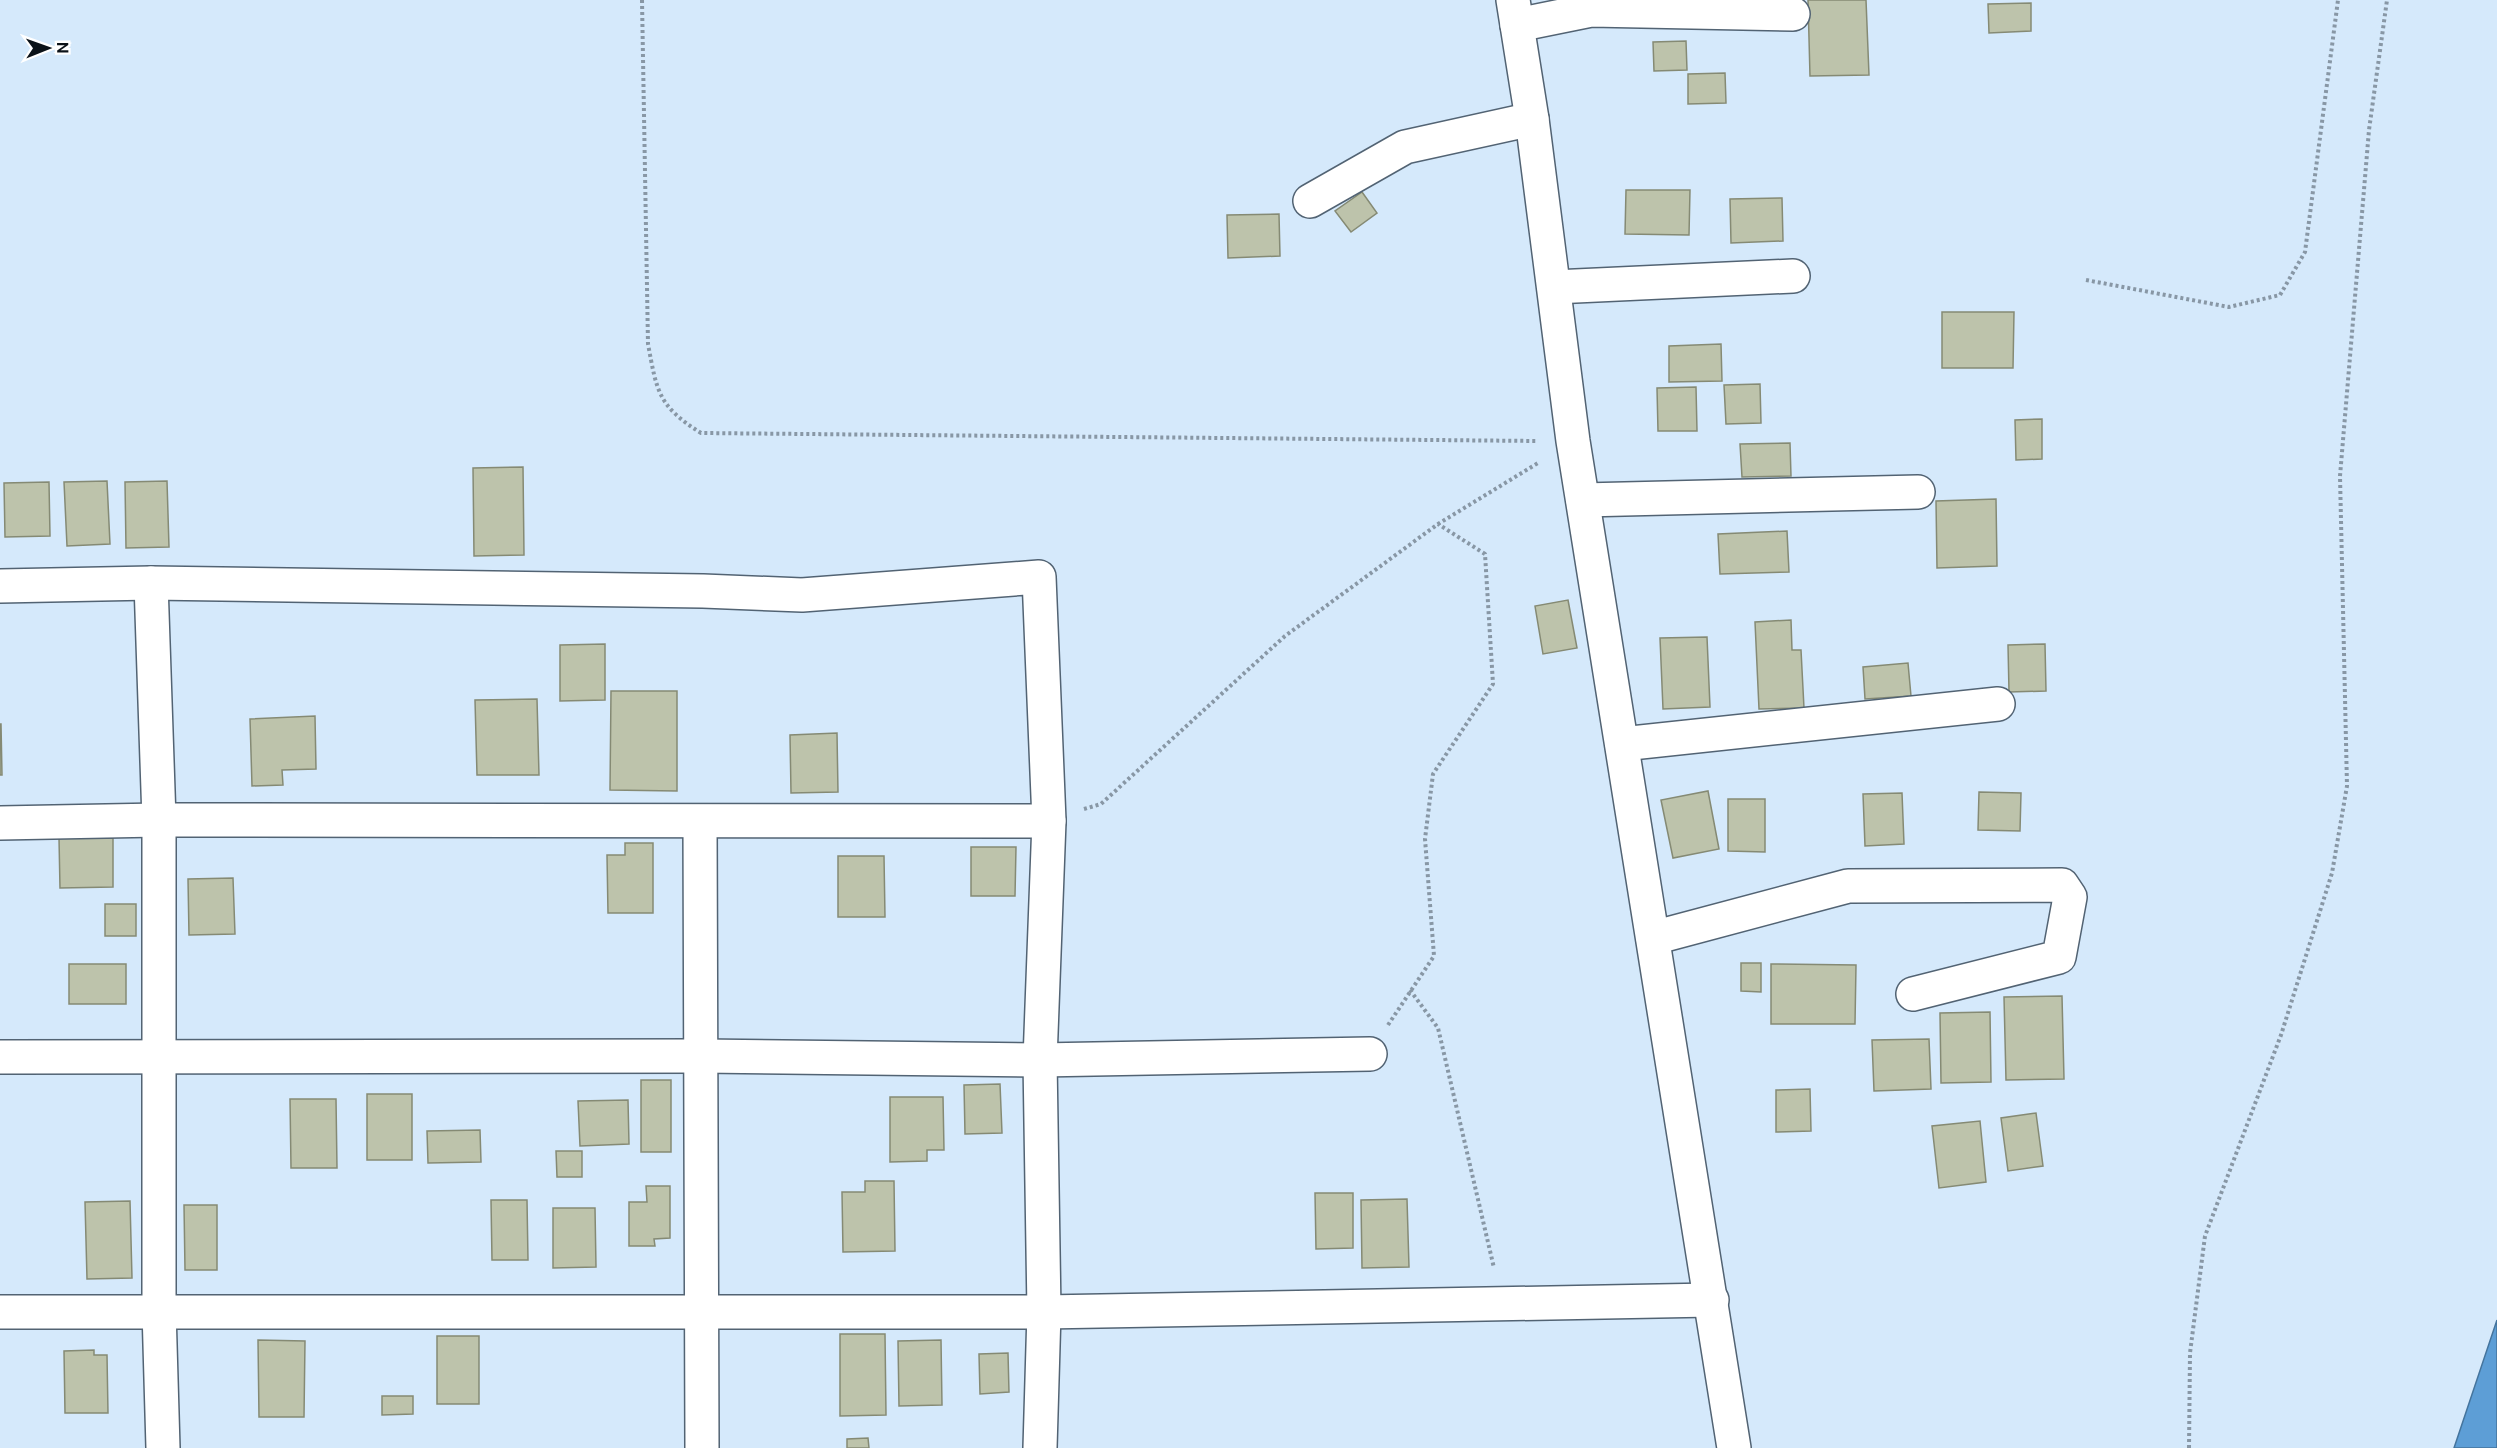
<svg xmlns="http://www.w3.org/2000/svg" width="2497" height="1448" font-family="'DM Sans',sans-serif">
  <rect width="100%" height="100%" fill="#d5e9fb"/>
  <polygon fill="#5d9ed6" stroke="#44749d" stroke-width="1.5" points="2497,1320 2497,1448 2454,1448"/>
  <g fill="#bdc3ab" stroke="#858a74" stroke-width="1.5">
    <polygon points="1808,0 1866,0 1869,75 1810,76"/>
    <polygon points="2031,3 2031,31 1989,33 1988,4"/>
    <polygon points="1686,41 1687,70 1654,71 1653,42"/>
    <polygon points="1725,73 1726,103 1688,104 1688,74"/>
    <polygon points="1626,190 1690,190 1689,235 1625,234"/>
    <polygon points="1362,192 1377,213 1351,232 1335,211"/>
    <polygon points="1782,198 1783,241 1731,243 1730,199"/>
    <polygon points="1279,214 1280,256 1228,258 1227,215"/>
    <polygon points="1942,312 2014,312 2013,368 1942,368"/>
    <polygon points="1721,344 1722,381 1669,382 1669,346"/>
    <polygon points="1760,384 1761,423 1726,424 1724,385"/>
    <polygon points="1696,387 1697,431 1658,431 1657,388"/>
    <polygon points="2042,419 2042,459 2016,460 2015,420"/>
    <polygon points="1790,443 1791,476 1742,477 1740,444"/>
    <polygon points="523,467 524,555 474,556 473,468"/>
    <polygon points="107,481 110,544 67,546 64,482"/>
    <polygon points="167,481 169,547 126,548 125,482"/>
    <polygon points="49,482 50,536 5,537 4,483"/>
    <polygon points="1996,499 1997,566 1937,568 1936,501"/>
    <polygon points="1787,531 1789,572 1720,574 1718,534"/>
    <polygon points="1568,600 1577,648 1543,654 1535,606"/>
    <polygon points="1791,620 1792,650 1801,650 1804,708 1759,709 1755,622"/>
    <polygon points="1707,637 1710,707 1663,709 1660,638"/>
    <polygon points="605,644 605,700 560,701 560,645"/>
    <polygon points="2045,644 2046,691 2009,692 2008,645"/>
    <polygon points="1908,663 1911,696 1865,699 1863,667"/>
    <polygon points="611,691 677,691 677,791 610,790"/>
    <polygon points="537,699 539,775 477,775 475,700"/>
    <polygon points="315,716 316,769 282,770 283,785 252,786 250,719"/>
    <polygon points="0,724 1,724 2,775 0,775"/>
    <polygon points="837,733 838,792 791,793 790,735"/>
    <polygon points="1708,791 1719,849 1673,858 1661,800"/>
    <polygon points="1979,792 2021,793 2020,831 1978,830"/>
    <polygon points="1902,793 1904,844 1865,846 1863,794"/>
    <polygon points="1728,799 1765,799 1765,852 1728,851"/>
    <polygon points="59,838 113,838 113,887 60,888"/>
    <polygon points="625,843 653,843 653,913 608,913 607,855 625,855"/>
    <polygon points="971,847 1016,847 1015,896 971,896"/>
    <polygon points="838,856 884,856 885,917 838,917"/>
    <polygon points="233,878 235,934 189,935 188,879"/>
    <rect x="105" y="904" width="31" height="32"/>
    <polygon points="1741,963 1761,963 1761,992 1741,991"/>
    <rect x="69" y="964" width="57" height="40"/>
    <polygon points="1771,964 1856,965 1855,1024 1771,1024"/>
    <polygon points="2062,996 2064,1079 2006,1080 2004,997"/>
    <polygon points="1990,1012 1991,1082 1941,1083 1940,1013"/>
    <polygon points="1929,1039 1931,1089 1874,1091 1872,1040"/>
    <rect x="641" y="1080" width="30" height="72"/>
    <polygon points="1000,1084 1002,1133 965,1134 964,1085"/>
    <polygon points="1810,1089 1811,1131 1776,1132 1776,1090"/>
    <rect x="367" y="1094" width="45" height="66"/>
    <polygon points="890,1097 943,1097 944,1150 927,1150 927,1161 890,1162"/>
    <polygon points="290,1099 336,1099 337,1168 291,1168"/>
    <polygon points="628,1100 629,1144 580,1146 578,1101"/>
    <polygon points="2036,1113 2043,1166 2008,1171 2001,1118"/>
    <polygon points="1980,1121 1986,1182 1939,1188 1932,1126"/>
    <polygon points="480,1130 481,1162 428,1163 427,1131"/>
    <polygon points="556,1151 582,1151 582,1177 557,1177"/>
    <polygon points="865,1181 894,1181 895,1251 843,1252 842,1192 865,1192"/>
    <polygon points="646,1186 670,1186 670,1238 654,1239 655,1246 629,1246 629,1202 647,1202"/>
    <polygon points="1315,1193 1353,1193 1353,1248 1316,1249"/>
    <polygon points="1407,1199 1409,1267 1362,1268 1361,1200"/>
    <polygon points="491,1200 527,1200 528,1260 492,1260"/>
    <polygon points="130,1201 132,1278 87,1279 85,1202"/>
    <polygon points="184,1205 217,1205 217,1270 185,1270"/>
    <polygon points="553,1208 595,1208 596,1267 553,1268"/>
    <polygon points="840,1334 885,1334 886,1415 840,1416"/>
    <rect x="437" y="1336" width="42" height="68"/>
    <polygon points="258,1340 305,1341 304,1417 259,1417"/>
    <polygon points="941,1340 942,1405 899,1406 898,1341"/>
    <polygon points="94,1350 94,1355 107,1355 108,1413 65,1413 64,1351"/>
    <polygon points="1008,1353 1009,1392 980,1394 979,1354"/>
    <polygon points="382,1396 413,1396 413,1414 382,1415"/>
    <polygon points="868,1438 869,1448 847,1448 847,1439"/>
  </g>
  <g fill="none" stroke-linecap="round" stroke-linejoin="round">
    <g stroke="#526373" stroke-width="36">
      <g id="minor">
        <polyline points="1513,0 1532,119 1573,441 1734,1448"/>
        <polyline points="1517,25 1591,10 1793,14"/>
        <polyline points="1310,201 1405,147 1532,119"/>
        <polyline points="1554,287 1793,276"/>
        <polyline points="1583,500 1918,492"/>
        <polyline points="151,583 159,820 159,1310 163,1448"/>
        <polyline points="0,586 151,583 703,591 802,595 1039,577 1049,821 1040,1060 1044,1312 1040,1448"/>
        <polyline points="1622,744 1998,704"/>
        <polyline points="700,822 702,1448"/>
        <polyline points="0,823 159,820 1049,821"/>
        <polyline points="1653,938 1848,886 2062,885 2070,897 2059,957 1913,994"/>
        <polyline points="0,1057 702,1056 1040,1060 1370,1054"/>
        <polyline points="0,1312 1044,1312 1712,1300"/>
      </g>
    </g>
    <g stroke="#8897a5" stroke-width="4" stroke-dasharray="3 3" stroke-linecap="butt">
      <path d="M642 0 648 344C657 392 658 406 701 433L1537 441"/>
      <polyline points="2086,280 2229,307 2280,295 2305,252 2338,0"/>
      <polyline points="1084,809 1101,804 1285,636 1438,524 1538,463"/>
      <polyline points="1410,990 1438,1028 1494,1268"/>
      <polyline points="1388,1025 1434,956 1425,839 1433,774 1493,684 1485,554 1438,524"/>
      <polyline points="2189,1448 2190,1353 2205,1236 2281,1035 2332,873 2347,786 2340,476 2369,130 2387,0"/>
    </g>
    <use href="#minor" stroke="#fff" stroke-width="33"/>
  </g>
  <g transform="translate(48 48) rotate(89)" stroke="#ffffff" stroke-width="4.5" paint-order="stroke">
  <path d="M0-4.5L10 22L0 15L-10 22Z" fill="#0b1218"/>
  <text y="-9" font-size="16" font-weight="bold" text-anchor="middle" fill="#0b1218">N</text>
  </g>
</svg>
